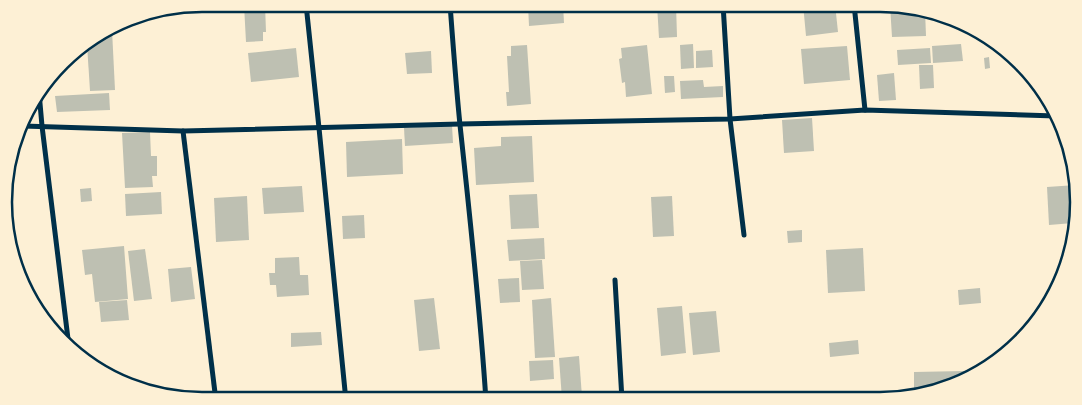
<svg xmlns="http://www.w3.org/2000/svg" width="1082" height="405" font-family="Jost,sans-serif">
  <rect width="100%" height="100%" fill="#fdf0d5"/>
  <g fill="#bec0b2">
    <polygon points="265,4 266,32 263,32 263,41 246,42 244,5"/>
    <polygon points="528,4 563,4 564,23 529,26"/>
    <polygon points="609,4 625,4 625,5 610,6"/>
    <polygon points="657,4 676,4 677,37 659,38"/>
    <polygon points="803,4 835,4 838,32 806,36"/>
    <polygon points="890,5 925,10 926,36 892,37"/>
    <polygon points="112,30 115,90 90,91 87,44"/>
    <polygon points="693,44 694,68 681,69 680,45"/>
    <polygon points="961,44 963,61 933,63 932,46"/>
    <polygon points="527,45 531,104 507,106 506,92 509,92 507,56 511,56 511,46"/>
    <polygon points="647,45 652,94 626,97 625,82 622,83 619,59 622,58 621,48"/>
    <polygon points="847,46 850,80 804,84 801,49"/>
    <polygon points="296,48 299,77 251,82 248,53"/>
    <polygon points="930,48 931,63 898,65 897,50"/>
    <polygon points="712,50 713,67 696,68 696,51"/>
    <polygon points="431,51 432,73 407,74 405,53"/>
    <polygon points="989,57 990,68 985,69 984,58"/>
    <polygon points="919,65 933,65 934,88 920,89"/>
    <polygon points="894,73 896,100 879,101 877,75"/>
    <polygon points="664,76 674,76 675,92 665,93"/>
    <polygon points="703,80 704,87 723,86 723,97 681,99 680,81"/>
    <polygon points="109,93 110,110 57,112 55,96"/>
    <polygon points="812,118 814,151 784,153 782,120"/>
    <polygon points="452,125 453,143 405,146 404,128"/>
    <polygon points="150,132 151,156 157,156 157,176 152,176 153,187 125,188 122,133"/>
    <polygon points="532,136 534,182 476,185 474,148 501,146 501,137"/>
    <polygon points="402,139 403,174 347,177 346,142"/>
    <polygon points="1076,185 1073,223 1049,225 1047,187"/>
    <polygon points="302,186 304,212 264,214 262,188"/>
    <polygon points="91,188 92,201 81,202 80,189"/>
    <polygon points="161,192 162,214 126,216 125,194"/>
    <polygon points="537,194 539,228 511,229 509,195"/>
    <polygon points="247,196 249,240 216,242 214,198"/>
    <polygon points="672,196 674,236 653,237 651,197"/>
    <polygon points="364,215 365,238 343,239 342,216"/>
    <polygon points="802,230 802,242 788,243 787,231"/>
    <polygon points="544,238 545,259 509,261 507,240"/>
    <polygon points="124,246 128,299 95,302 92,274 85,275 82,250"/>
    <polygon points="863,248 865,291 828,293 826,250"/>
    <polygon points="145,249 152,299 134,301 128,251"/>
    <polygon points="299,257 300,275 308,275 309,295 277,297 276,285 270,285 269,273 275,273 275,258"/>
    <polygon points="542,260 544,289 522,290 520,261"/>
    <polygon points="191,267 195,299 171,302 168,269"/>
    <polygon points="519,278 520,302 500,303 498,279"/>
    <polygon points="980,288 981,303 959,305 958,290"/>
    <polygon points="434,298 440,349 419,351 414,300"/>
    <polygon points="551,298 555,357 535,358 532,300"/>
    <polygon points="127,300 129,320 101,322 99,302"/>
    <polygon points="682,306 686,353 661,356 657,308"/>
    <polygon points="716,311 720,352 693,355 689,313"/>
    <polygon points="321,332 322,345 291,347 291,333"/>
    <polygon points="858,340 859,354 830,357 829,343"/>
    <polygon points="579,356 582,397 562,399 559,358"/>
    <polygon points="553,360 554,379 530,381 529,361"/>
    <polygon points="964,371 964,382 914,397 914,372"/>
  </g>
  <g fill="none" stroke-linecap="round" stroke-linejoin="round">
    <g stroke="#003049" stroke-width="5">
      <polyline points="306,4 319,128 346,401"/>
      <path d="M450 4C453 44 456 85 460 125 470 217 480 308 486 401"/>
      <polyline points="723,4 730,119 744,235"/>
      <polyline points="854,4 865,110"/>
      <polyline points="39,92 42,126 69,347"/>
      <polyline points="23,126 183,131 460,124 730,119 865,110 1056,116"/>
      <polyline points="183,131 216,401"/>
      <polyline points="615,280 622,400"/>
    </g>
  </g>
  <path d="M0 0H1082V405H0ZM202 12H880A190 190 0 0 1 1070 202V202A190 190 0 0 1 880 392H202A190 190 0 0 1 12 202V202A190 190 0 0 1 202 12Z" fill="#fdf0d5" fill-rule="evenodd"/>
  <path fill="none" stroke="#003049" stroke-width="2.5" d="M202 12H880A190 190 0 0 1 1070 202V202A190 190 0 0 1 880 392H202A190 190 0 0 1 12 202V202A190 190 0 0 1 202 12Z"/>
</svg>
